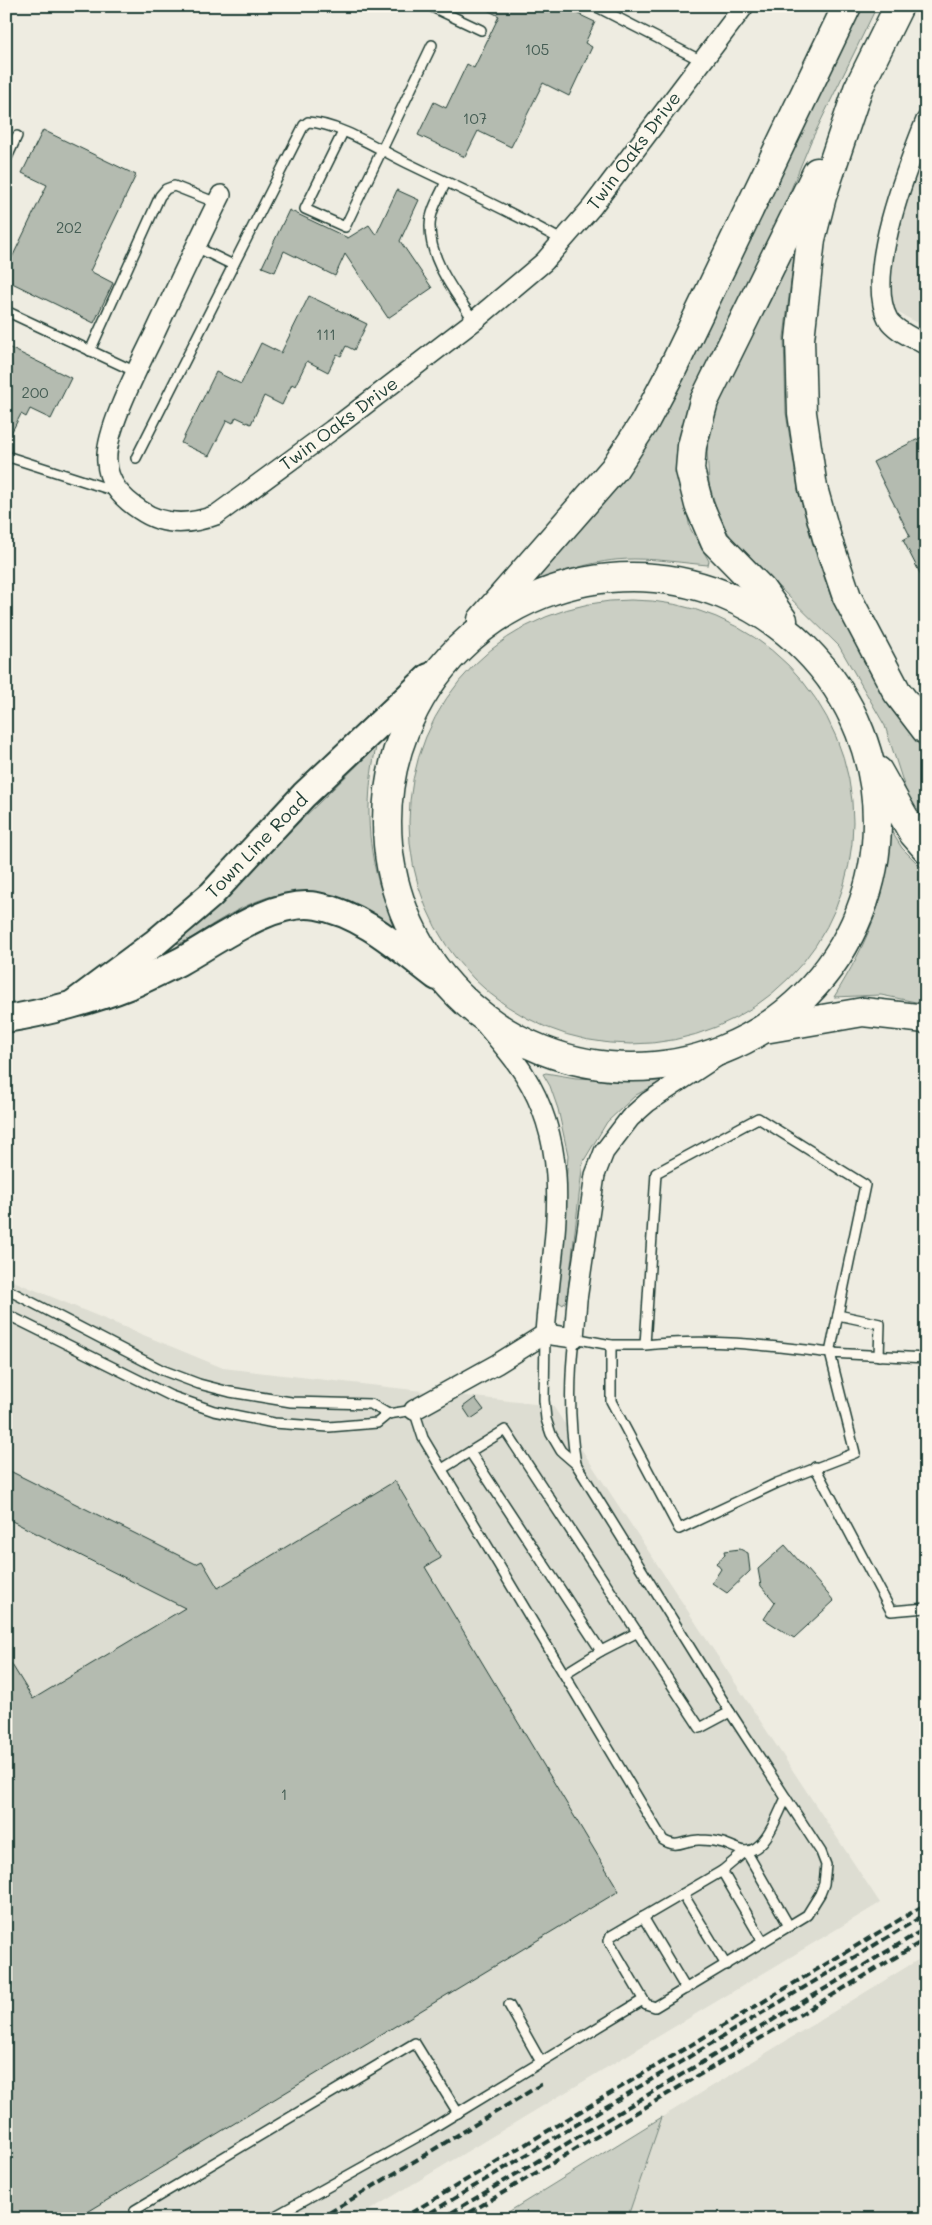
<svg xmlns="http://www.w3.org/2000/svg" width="932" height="2225" font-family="Mali,sans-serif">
  <rect width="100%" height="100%" fill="#eeece1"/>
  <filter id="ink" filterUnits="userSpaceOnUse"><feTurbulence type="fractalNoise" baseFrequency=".02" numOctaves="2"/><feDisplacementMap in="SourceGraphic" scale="10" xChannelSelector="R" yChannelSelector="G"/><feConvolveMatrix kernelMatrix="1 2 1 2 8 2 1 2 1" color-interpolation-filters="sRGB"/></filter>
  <g filter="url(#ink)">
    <g fill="#ddddd2">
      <polygon points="926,143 926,327 892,310 886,287 897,234"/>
      <polygon points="6,1278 223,1368 553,1406 880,1903 355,2219 6,2219"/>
      <polygon points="926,1955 926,2219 627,2219 662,2117"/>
    </g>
    <g fill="#cbcfc4" stroke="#75867c">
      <path d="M858 6H877L811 141 765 252 685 505 690 528 709 561 708 565C683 563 659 559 634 559 594 559 556 573 519 590L575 530Z"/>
      <polygon points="796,240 784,337 786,413 798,490 813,545 832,600 889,706 926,754 926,832 913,813 885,726 839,646 780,588 753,565 736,545 720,520 709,484 707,451 717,408"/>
      <circle cx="631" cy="822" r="222"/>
      <path d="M376 747C366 794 366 841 380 887 385 902 392 916 398 930 378 924 363 905 342 898 293 882 256 898 215 923 203 930 191 940 178 944L176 942 208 914 239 881Z"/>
      <path d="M890 829 902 848 926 872V1004L881 995 834 997C867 944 890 892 890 829Z"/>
      <polygon points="546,1073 576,1078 619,1080 663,1078 661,1082 636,1095 607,1122 583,1162 567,1299 563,1305 559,1302 558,1296 568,1155 558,1109 550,1086 543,1074"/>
      <polygon points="662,2117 627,2219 497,2219"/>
    </g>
    <g fill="#b4bbb0" stroke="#1f3d34">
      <polygon points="479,6 561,6 595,22 585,43 592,47 569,96 543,83 511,147 478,131 465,157 418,135 434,102 446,108 467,64 474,68 499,16"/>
      <polygon points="43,130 136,175 90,271 113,283 94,323 6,280 6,270 47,185 22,173"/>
      <polygon points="397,190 419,200 400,241 432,288 388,318 345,254 335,276 284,251 275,272 262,267 289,210 348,238 369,225 376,235"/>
      <polygon points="309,296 367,324 354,350 346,346 341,356 337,354 328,372 307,361 295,386 292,384 282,405 264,396 251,424 236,417 233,423 227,420 209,456 181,443 216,372 241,384 261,343 281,353"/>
      <polygon points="6,346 71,378 51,419 30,409 26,417 21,414 6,443"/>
      <polygon points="926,435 926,585 903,540 910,536 873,462"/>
      <polygon points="475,1398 484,1410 471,1419 463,1407"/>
      <polygon points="6,1469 196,1564 202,1561 218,1588 395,1481 441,1558 425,1567 619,1891 76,2219 6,2219 6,1655 33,1699 185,1608 6,1518"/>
      <polygon points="785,1545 834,1601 794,1638 764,1619 775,1602 761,1586 758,1569"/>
      <polygon points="740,1549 748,1553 750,1571 727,1593 712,1583 721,1569 716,1563 725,1555 724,1551"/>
    </g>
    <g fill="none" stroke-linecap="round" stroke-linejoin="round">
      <g stroke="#1f3d34" stroke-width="12">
        <g id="lane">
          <polyline points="430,6 481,30"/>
          <polyline points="595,6 702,61"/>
          <polyline points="343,132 305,209 345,227 432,45"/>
          <polyline points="6,160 17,136"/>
          <path d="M446 182C440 195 430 211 430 226 430 262 455 292 474 321"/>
          <polyline points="196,247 233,265"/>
          <polyline points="6,311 136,372"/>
          <polyline points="90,351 160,196 166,189 174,186 217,203"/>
          <polyline points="6,456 115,491"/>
          <path d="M136 458 304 125 308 122C337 123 377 148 403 161 456 187 511 211 563 241"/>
          <polyline points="6,1289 162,1370 199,1384 230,1392 291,1402 371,1404 388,1414"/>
          <path d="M6 1314 171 1396 214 1411 274 1423 329 1427 377 1423 388 1414 414 1410 423 1438 663 1840C679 1850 684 1839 700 1840 708 1840 716 1841 723 1843 730 1845 738 1850 745 1851 766 1852 778 1813 786 1798"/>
          <polyline points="838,1315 880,1324 879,1356"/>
          <polyline points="545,1334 544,1400 546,1419 551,1434 561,1451 576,1464 730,1712 821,1852 826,1865 824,1884 820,1894 807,1915 655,2007 646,2004 609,1941 611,1936 722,1871 763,1942"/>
          <polyline points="611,1345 611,1401 679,1529 777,1483 855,1453 830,1353 926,1358"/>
          <polyline points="470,1452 601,1651 638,1632"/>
          <path d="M576 1464C569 1422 569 1381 574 1338L611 1345H645L656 1173 758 1118 865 1185 830 1353C765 1345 710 1338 645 1345"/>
          <polyline points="815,1467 891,1611 926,1608"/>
          <polyline points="442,1469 505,1430 700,1728 730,1712"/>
          <polyline points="564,1674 601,1651"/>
          <polyline points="722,1871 746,1851 789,1926"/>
          <polyline points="683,1894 726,1965"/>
          <polyline points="643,1917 686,1989"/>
          <polyline points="509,2005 541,2062"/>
          <polyline points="140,2219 135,2210 415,2043 458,2113"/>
          <polyline points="270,2219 426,2132 643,2000"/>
        </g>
      </g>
      <g stroke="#1f3d34" stroke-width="22">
        <g id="street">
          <path d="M926 120C908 165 864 275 888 319 895 331 914 338 926 345"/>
          <path d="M221 195C198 241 176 288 154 335 140 364 104 432 107 462 108 484 123 499 140 510 163 526 190 525 216 515L332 430 474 321 544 262 592 207 744 6"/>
          <path d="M477 1014C492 1034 511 1053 524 1074 577 1158 551 1243 545 1334"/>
          <polyline points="414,1410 497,1364 545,1334 574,1338 577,1300 595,1175 604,1152 630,1118 648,1102 724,1052"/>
        </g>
      </g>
      <g stroke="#1f3d34" stroke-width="30">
        <g id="secondary">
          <polyline points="74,1003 156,942 211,895 304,795 429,677"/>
          <path d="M6 1019C45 1013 94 1000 131 985 147 978 163 970 179 962 216 942 273 898 317 906 363 914 400 949 437 977"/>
        </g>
      </g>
      <g stroke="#1f3d34" stroke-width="31">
        <g id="primary">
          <polyline points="899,6 858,89 822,196 811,239 800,339 802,413 813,488 827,538 847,597 897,692 926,730"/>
          <circle cx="632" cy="822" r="245"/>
          <polyline points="482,620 614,469 644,423 670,374 847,6"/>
          <polyline points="783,620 761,589 715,542 699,505 690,470 692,446 704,401 817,172"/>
          <polyline points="878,771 913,833 926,848"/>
          <polyline points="770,1028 863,1012 926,1019"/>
        </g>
      </g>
      <use href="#lane" stroke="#fbf7ec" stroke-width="9"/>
      <use href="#street" stroke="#fbf7ec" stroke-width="19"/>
      <use href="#secondary" stroke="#fbf7ec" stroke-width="26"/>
      <use href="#primary" stroke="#fbf7ec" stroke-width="28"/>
      <g stroke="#1f3d34" stroke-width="4" stroke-dasharray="8 4" stroke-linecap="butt">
        <polyline points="319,2219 542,2084"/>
        <polyline points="401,2219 926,1904"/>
        <polyline points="420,2219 926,1914"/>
        <polyline points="441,2219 926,1928"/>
        <polyline points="459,2219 926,1939"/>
      </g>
    </g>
  </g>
  <g text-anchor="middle" stroke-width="4" stroke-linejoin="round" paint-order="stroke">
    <g font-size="15" fill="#445c53">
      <text x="537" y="55">105</text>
      <text x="475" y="124">107</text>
      <text x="69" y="233">202</text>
      <text x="326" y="340">111</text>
      <text x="35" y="398">200</text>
      <text x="284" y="1800">1</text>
    </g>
    <g font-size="18" fill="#1f3d34" stroke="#fbf7ec">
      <text transform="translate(634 151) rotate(-53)" y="6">Twin Oaks Drive</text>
      <text transform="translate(339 424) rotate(-37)" y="6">Twin Oaks Drive</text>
      <text transform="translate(257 846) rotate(-46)" y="6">Town Line Road</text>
    </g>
  </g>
  <rect width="932" height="2225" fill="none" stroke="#fbf7ec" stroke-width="25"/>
  <rect x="12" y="12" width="907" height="2200" fill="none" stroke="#1f3d34" stroke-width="2" filter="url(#ink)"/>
</svg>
